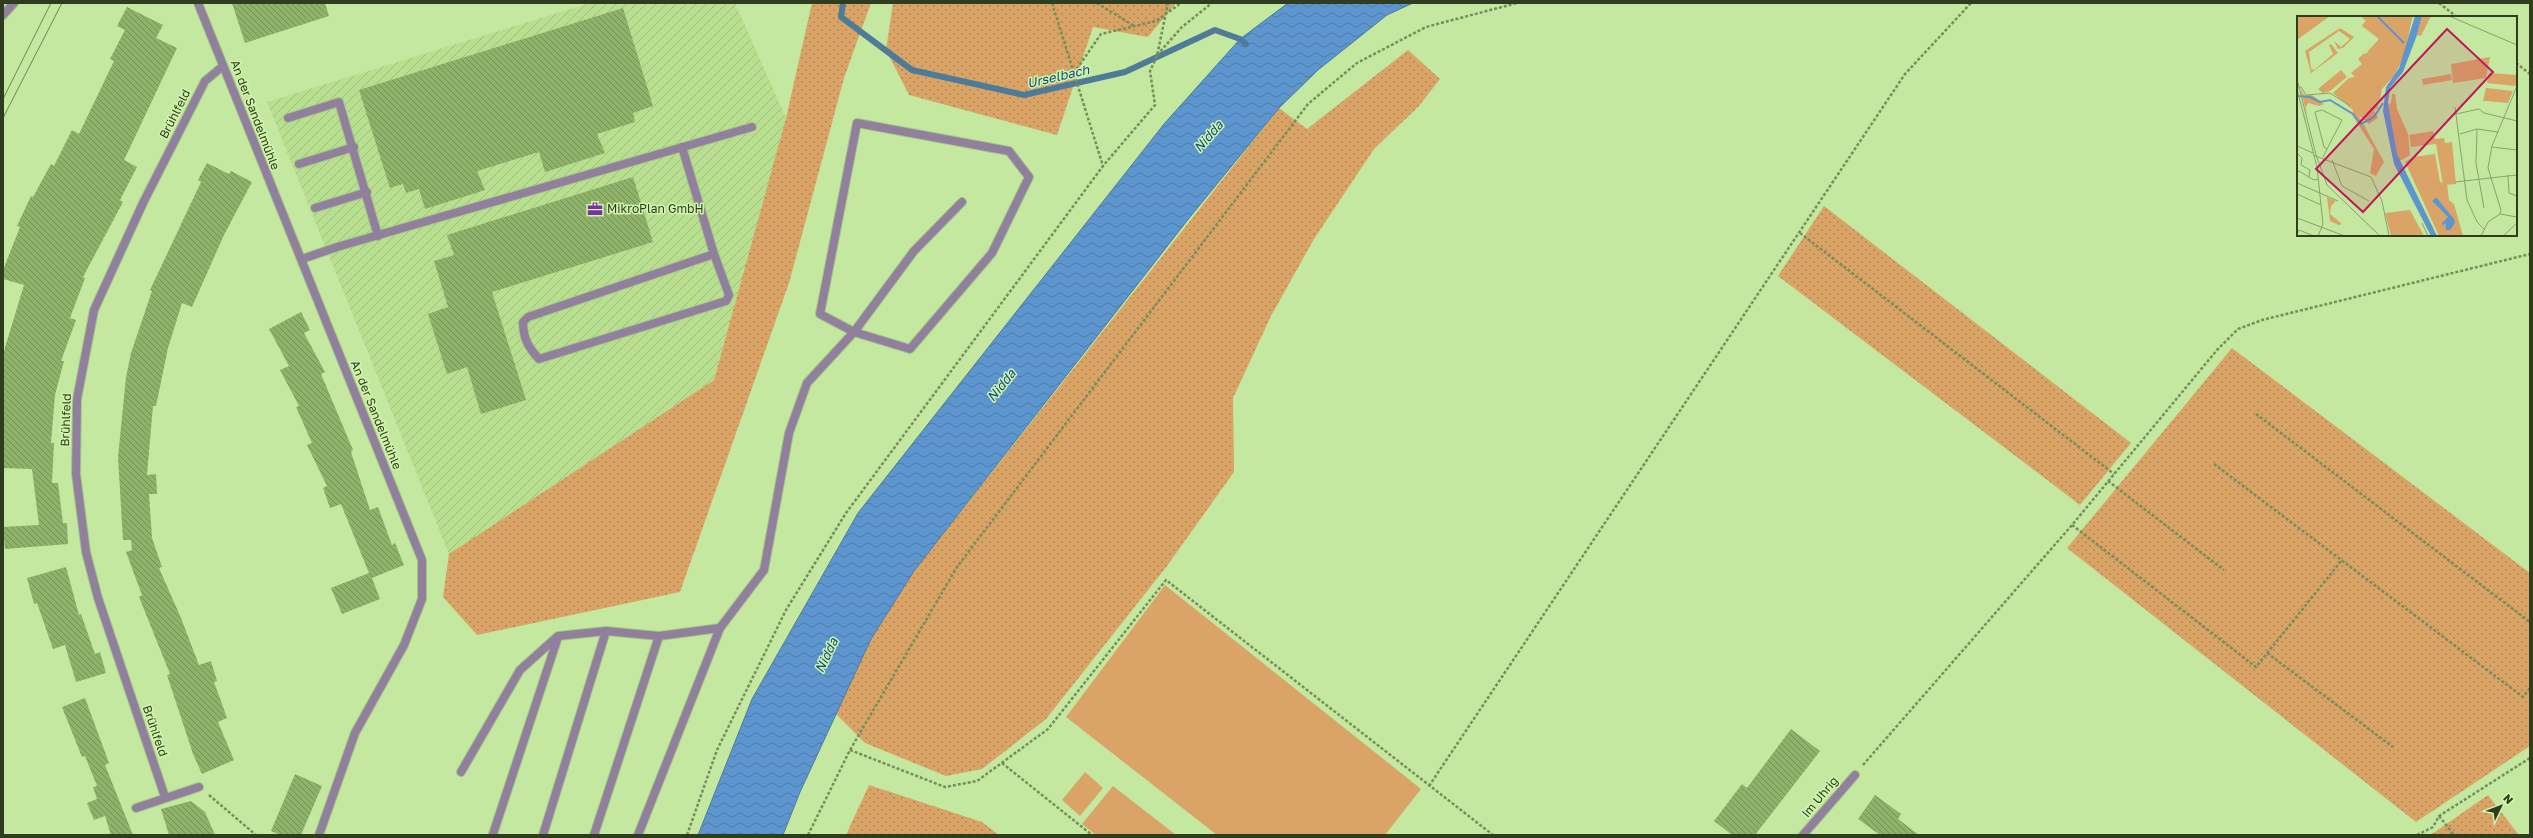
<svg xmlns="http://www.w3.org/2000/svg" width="2533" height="838" font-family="'Golos Text',sans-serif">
  <defs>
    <pattern id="industrial-furrows" width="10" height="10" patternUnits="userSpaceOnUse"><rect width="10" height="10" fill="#b7df8f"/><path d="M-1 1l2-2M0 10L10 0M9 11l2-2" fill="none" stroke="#9ec07b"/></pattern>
    <pattern id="grass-dots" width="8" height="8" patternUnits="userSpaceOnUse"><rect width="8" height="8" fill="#d9a466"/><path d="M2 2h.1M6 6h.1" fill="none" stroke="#b08753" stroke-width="1.8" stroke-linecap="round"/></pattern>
    <pattern id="water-waves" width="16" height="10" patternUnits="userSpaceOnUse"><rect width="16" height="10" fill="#5d96cf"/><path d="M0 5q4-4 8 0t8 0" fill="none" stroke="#4d7ca7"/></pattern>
    <pattern id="building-back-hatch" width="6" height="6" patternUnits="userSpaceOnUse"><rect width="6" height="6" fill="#8fb26b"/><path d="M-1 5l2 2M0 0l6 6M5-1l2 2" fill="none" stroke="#759257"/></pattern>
  </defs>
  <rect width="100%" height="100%" fill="#c4e89f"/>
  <polygon fill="url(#industrial-furrows)" points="590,3 735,3 786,118 714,380 449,554 267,102"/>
  <g fill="url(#grass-dots)">
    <polygon points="812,3 871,3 844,78 789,283 680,592 477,635 443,597 449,554 714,380 786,118"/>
    <polygon points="893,3 1176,3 1148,37 1093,27 1057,135 909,95 886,50"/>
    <polygon points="1408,50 1440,79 1419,106 1374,149 1314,239 1271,316 1233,398 1234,472 1167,566 1046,719 982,769 946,776 865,743 836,714 871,639 914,571 1279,108 1307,129"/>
    <polygon points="1824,206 2131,443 2080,505 1778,276"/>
    <polygon points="2232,348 2530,573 2530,746 2416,822 2067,548"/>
    <polygon points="869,785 982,822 999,835 846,835"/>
    <polygon points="2488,795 2519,835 2429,835 2435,832"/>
  </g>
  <g fill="#d9a466">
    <polygon points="1165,585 1421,789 1385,835 1217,835 1066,717"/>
    <polygon points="1085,772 1103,788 1080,816 1062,800"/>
    <polygon points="1113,786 1176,835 1096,835 1082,824"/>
  </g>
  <polygon fill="url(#water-waves)" stroke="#4f7b9a" points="1288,3 1413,3 1387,15 1318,70 1279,108 1190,217 914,571 871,639 800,792 783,835 698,835 752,699 858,513 1164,124 1240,39"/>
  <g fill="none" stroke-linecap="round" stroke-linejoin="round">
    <polyline stroke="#4f7b9a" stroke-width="6" points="843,3 841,17 912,70 1024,95 1125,72 1215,30 1240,39 1246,44"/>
  </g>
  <g fill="url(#building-back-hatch)">
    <polygon points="232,3 325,3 329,16 245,43"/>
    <polygon points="127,7 163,25 156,38 177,48 124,160 137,167 120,200 123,202 83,277 85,278 70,318 76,320 61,361 64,361 55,395 51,443 54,443 52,483 58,483 63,523 67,523 68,544 5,549 3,527 39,525 32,469 3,468 3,354 24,285 3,279 3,270 20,227 17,226 31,196 33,197 51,164 54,166 72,130 79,134 114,61 110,59 125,30 117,26"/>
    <polygon points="623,8 653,106 633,113 635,122 597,134 605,153 545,172 539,152 477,171 485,190 425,209 419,189 406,193 403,184 390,188 359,90"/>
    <polygon points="207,163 229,174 231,171 252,182 224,235 192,307 182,303 168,348 156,406 153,406 147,475 156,474 157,494 149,494 152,538 162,567 159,568 181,618 199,665 211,661 217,681 214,682 227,718 218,722 234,760 202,774 193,754 167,675 170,674 139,597 142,595 126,552 132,550 131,540 123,540 118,457 126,377 131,353 152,291 150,290 201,182 198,180"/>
    <polygon points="633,177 653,242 492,292 526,400 481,414 467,367 447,374 428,314 448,307 434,261 454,255 447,235"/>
    <polygon points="301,312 310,330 304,333 325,372 321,374 353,450 351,452 370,510 378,507 392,545 395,543 404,565 372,578 380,599 342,614 331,588 369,573 341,504 330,508 323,488 327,486 307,445 312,443 296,407 299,406 280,370 289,366 269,329"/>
    <polygon points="66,567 79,615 81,614 95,654 100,652 106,673 76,682 65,645 53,649 37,603 34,604 27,578"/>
    <polygon points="85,698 109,763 105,765 133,835 111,835 105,816 94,820 87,803 97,799 93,787 97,786 85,756 82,757 62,707"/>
    <polygon points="1791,729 1820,751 1755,835 1732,835 1714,821 1742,784 1747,788"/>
    <polygon points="295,774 322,786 301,835 281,835 271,831"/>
    <polygon points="1875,795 1901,814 1898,819 1919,835 1880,835 1858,819"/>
    <polygon points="191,801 205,812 215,835 169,835 161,809"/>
  </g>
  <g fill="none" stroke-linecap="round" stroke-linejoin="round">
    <g stroke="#a6c685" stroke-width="10">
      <g id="service">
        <polyline points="288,118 339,102 378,236"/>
        <polygon points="857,123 1009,151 1029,177 992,253 910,349 854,332 820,314"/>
        <path d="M682 147 714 254 729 295 726 301 539 359C528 347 523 338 523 322L528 317 714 254"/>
        <polyline points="299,164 354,147"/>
        <polyline points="315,208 367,192"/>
        <polyline points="302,259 337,247 752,127"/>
        <polyline points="461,772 520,670 558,636 606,631 659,636"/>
        <polyline points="136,808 199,787"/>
        <polyline points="493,834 558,637"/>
        <polyline points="543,835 606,631"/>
        <polyline points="594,835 659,636 720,628 764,570 789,433 807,383 854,332 914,251 962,202"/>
        <polyline points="638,835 720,628"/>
      </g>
    </g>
    <g stroke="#a6c685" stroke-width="10">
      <g id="minor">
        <polyline points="198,3 422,560 422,599 404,645 355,733 319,835"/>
        <polyline points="165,797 98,598 86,552 76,474 77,399 94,310 143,203 205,81 223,66"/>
        <polyline points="1803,835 1855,775"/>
      </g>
    </g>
    <g stroke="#a6c685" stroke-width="10">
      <polyline id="tertiary" points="3,15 14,3"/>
    </g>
    <g stroke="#758e5c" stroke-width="2.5" stroke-dasharray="3 2" stroke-linecap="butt">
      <polyline points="1052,3 1103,166"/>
      <polyline points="1097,3 1134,26"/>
      <polyline points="2439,3 2457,17"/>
      <polyline points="1157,55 1182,27 1212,3"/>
      <polyline points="2516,63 2530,74"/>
      <polyline points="1074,73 1101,34 1156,21 1181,3"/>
      <polyline points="1800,233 2114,474"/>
      <polyline points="2256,414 2530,622"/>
      <polyline points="2214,464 2523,697 2530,688"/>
      <polyline points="2108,481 2224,570"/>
      <polyline points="2072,525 2256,667 2342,560"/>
      <polyline points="2267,653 2393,747"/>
      <polyline points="850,750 945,787 977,781 1048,729 1166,580 1493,835"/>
      <polyline points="1002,763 1092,835"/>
      <polyline points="1863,765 2072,525 2217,350 2238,329 2262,320 2530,254"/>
      <polyline points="1429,786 1905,74 1971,3"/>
      <polyline points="209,795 256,835"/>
      <polyline points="2439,816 2454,835"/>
      <polyline points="687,835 717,750 786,610 846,513 1103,166 1155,105 1150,71 1157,56 1168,3"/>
      <polyline points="808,835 850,750 957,567 1308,104 1357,63 1426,27 1517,3"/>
      <polyline points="2417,835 2433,827 2439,816 2530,758"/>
    </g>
    <use href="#service" stroke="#90809d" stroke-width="8"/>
    <use href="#minor" stroke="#90809d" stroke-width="8"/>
    <use href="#tertiary" stroke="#90809d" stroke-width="8"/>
    <g stroke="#6e8555" stroke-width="1">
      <polyline points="3,99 51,3"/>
      <polyline points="3,118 62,3"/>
    </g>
  </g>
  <defs>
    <g id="office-bare" transform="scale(1.2)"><path d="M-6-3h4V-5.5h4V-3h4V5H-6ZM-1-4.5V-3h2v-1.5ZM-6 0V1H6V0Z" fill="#7830a2" stroke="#d1f5ac" stroke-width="2.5" paint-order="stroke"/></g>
  </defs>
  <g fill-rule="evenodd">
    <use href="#office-bare" x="595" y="209"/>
  </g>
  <g text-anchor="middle" stroke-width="3" stroke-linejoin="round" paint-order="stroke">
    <g font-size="12" fill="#2e3c1f" stroke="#d1f5ac">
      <text transform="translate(175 114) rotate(-63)" y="4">Brühlfeld</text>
      <text transform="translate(255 115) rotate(69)" y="4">An der Sandelmühle</text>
      <text transform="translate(376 415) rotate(68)" y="4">An der Sandelmühle</text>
      <text transform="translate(66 420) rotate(-88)" y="4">Brühlfeld</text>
      <text transform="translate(155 731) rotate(71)" y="4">Brühlfeld</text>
      <text transform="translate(1820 797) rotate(-50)" y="4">Im Uhrig</text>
    </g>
    <g font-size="12" fill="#2e3c1f" stroke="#d1f5ac" text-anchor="start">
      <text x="607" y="213">MikroPlan GmbH</text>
    </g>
    <g font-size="13" font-style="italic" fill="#0b4c81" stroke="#d1f5ac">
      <text transform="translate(1058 76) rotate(-13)" y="5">Urselbach</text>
      <text transform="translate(1208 136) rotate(-49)" y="5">Nidda</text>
      <text transform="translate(1001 385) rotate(-51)" y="5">Nidda</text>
      <text transform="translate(826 655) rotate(-65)" y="5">Nidda</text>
    </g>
  </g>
  <g transform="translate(2297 16)">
    <rect width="220" height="220" fill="#c4e89f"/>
    <path d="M63 0H115L109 36 97 60 85 73 83 84 80 86 81 92 77 94 81 102 72 108 62 100 87 146 79 160 73 157 77 133 55 99 56 94 36 77 52 62 58 61 54 57 65 48 61 43 66 38 71 37 91 56 92 30 65 9 69 5ZM43 12 57 21 46 32 41 33 37 25 44 31 53 23 42 15 12 36 14 53 17 54 36 38 32 29 34 28 41 37 14 57 8 35ZM193 41 189 62 156 67 154 48ZM192 57 220 59V68L219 70 190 67ZM154 58 155 64 126 69 125 63ZM3 72 7 79H15L27 88 22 90 11 87 9 91 10 99ZM189 72 216 75 211 87 190 85H186ZM95 78H98L100 93 111 118 113 139 105 144H102L98 132 91 88 94 87ZM138 138 143 166 150 168 152 184 157 188 166 220H142L108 146 116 141ZM139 181 158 207 154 209 148 210 147 206 152 201 135 185ZM25 179 39 185 34 190 33 198 45 208 42 209 33 205 30 181ZM113 194 127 220H94L88 197Z" fill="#d9a466" fill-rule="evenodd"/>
    <path d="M125 0H134L124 20 120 19Z" fill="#d9a466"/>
    <path d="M0 0H33L0 24ZM67 0H116L101 50 94 59 70 36 82 23 65 10 71 4ZM44 54 50 61 33 75 26 77 21 73ZM136 115 138 123 147 122 148 127 155 126 159 168 146 169 139 128 114 131 112 119Z" fill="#d9a466"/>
    <path d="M118 0H125L120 19 106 56 93 72 91 88 100 138 140 220H134L97 148 86 95 89 71 102 52ZM139 181 157 203 158 207 153 214H149L148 207 146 210 145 207 151 201 135 185Z" fill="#5d96cf"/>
    <path fill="none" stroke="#5d96cf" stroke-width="2" d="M80 0 107 27M0 80 13 81 23 86 33 84 56 98 64 108 77 101 86 87"/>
    <path fill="none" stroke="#88a36c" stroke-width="1" d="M152 0 220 29M0 63 19 139 30 169 83 220M0 71H4L9 79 33 77 53 90M0 73 20 151 26 208 21 220M158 91 170 184 180 206 187 213M159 98 182 93 187 97 220 105M180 113 179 147 187 192M163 118 180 113 201 116M0 130 16 137M195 131 220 134M1 138 5 142 4 149 13 154 12 161M16 139 74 161 85 185 92 220M26 141 30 133 27 131 18 96 25 94 45 104 30 133M35 144 45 170 72 185M0 154 17 164 21 163M211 159 212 177 220 180M158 166 220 159M0 167 41 185M0 178 24 189M203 198 204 194 191 152 195 130 220 70M203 198 220 201M0 202 48 220M125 207 131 220M0 218 2 214 17 220M184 220 191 206 203 198M206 220 220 207"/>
    <path fill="#c2185b" fill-opacity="0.15" stroke="#c2185b" stroke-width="2" d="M150 13 196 56 66 196 19 153Z"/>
    <rect width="220" height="220" fill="none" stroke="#2e3c1f" stroke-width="2"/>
  </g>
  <rect width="2533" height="838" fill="none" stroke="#2e3c1f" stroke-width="8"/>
  <g transform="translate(2501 806) rotate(47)" stroke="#d1f5ac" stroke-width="3" paint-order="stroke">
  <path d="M0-3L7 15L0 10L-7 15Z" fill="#2e3c1f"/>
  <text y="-6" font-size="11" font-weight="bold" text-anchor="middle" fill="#2e3c1f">N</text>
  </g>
</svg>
